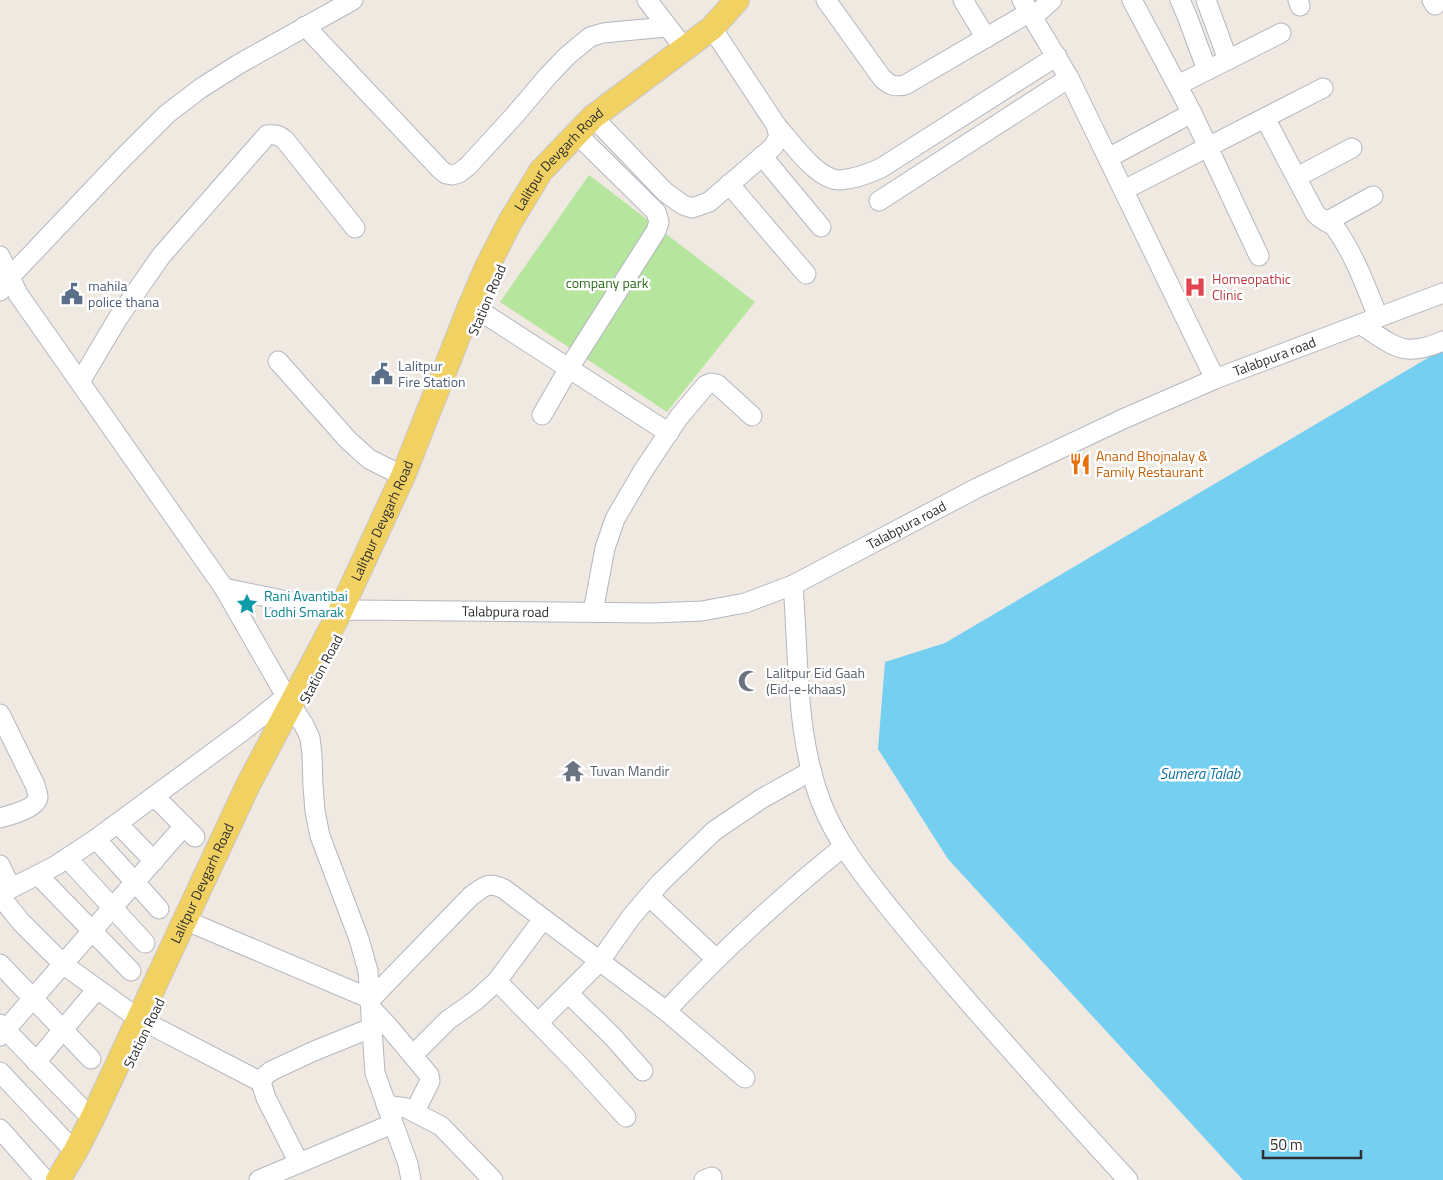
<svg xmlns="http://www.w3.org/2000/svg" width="1443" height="1180" font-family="'Titillium Web',sans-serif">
  <rect width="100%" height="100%" fill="#efe9e1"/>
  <polygon fill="#b6e59e" points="589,175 755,302 667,412 500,302"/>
  <polygon fill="#75cff0" points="1443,349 1443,1180 1243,1180 948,859 878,749 885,662 945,643"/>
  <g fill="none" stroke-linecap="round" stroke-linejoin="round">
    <g stroke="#b4b7c1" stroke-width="21">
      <g id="minor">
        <polyline points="647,0 685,49"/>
        <path d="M826 0 882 78C890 86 895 87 905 85L1030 12"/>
        <polyline points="963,0 986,38"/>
        <polyline points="1022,0 1069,78 1215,379"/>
        <polyline points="1132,0 1192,113 1259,256"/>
        <polyline points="1180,0 1187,16 1207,70"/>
        <polyline points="1206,0 1228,60"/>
        <polyline points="1298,0 1300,6"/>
        <polyline points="1432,0 1435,5"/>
        <polyline points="1033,17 1052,0"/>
        <polyline points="305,26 440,169 446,174 452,175 459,173 468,166 513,117 548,76 567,56 590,37 603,33 623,31 667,27"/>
        <polyline points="1178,85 1281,33"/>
        <polyline points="593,117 665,192 683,205 692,208 709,202 773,147 779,137 776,125 712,28"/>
        <path d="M1265 118 1315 213C1321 221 1331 221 1336 229 1355 256 1366 287 1378 317"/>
        <path d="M776 125C791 142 817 180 840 180 855 179 868 174 881 168L1057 56"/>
        <polyline points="762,156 821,227"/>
        <polyline points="1108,158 1192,113"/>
        <polyline points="1297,177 1352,148"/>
        <polyline points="729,184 806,274"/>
        <polyline points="1124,190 1323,88"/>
        <polyline points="879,201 1069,78"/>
        <polyline points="1326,222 1373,196"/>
        <polyline points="0,256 18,294 224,588 291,705 304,725 310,738 312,755 313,786 315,811 320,836 359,939 368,971 375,1073 408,1164 411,1180"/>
        <polyline points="0,291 9,278 121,160 167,114 201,88 239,64 353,0"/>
        <polyline points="480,311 669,433"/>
        <path d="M1360 324C1393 345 1403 359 1443 341"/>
        <polyline points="278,361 348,440 369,459 403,476"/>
        <path d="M80 382 118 318 161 256 267 135C275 134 279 135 285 140L355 228"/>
        <polyline points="542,415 569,368 656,231 659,222 656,212 585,142"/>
        <path d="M793 585C799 658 795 733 821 802 837 843 864 876 891 910 917 942 944 974 971 1005 1023 1064 1075 1123 1128 1180"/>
        <path id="s1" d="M224 588 340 612 353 610 652 613 702 611 745 603 793 585 977 488 1123 419 1215 379 1443 293"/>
        <polyline points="593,612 605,548 615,519 643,471 679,417 706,385 711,383 717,384 752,416"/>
        <path d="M0 714 35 785C36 789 38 793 38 797 36 809 10 815 0 818"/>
        <polyline points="154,796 195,837"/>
        <polyline points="118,824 154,861"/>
        <polyline points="96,839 159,909"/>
        <polyline points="67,858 145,943"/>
        <polyline points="0,865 11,888"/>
        <polyline points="38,875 131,971"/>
        <polyline points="0,894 55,866 96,839 244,730 287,696"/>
        <polyline points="0,896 21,922 64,965 139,1019"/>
        <polyline points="649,896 716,959"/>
        <path d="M194 924 371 999 471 896C484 887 488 881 504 889L666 1011 745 1078"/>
        <polyline points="0,964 91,1059"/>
        <polyline points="497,981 575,1061 626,1117"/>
        <polyline points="568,993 613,1037 643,1071"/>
        <polyline points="371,1008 388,1026 429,1075 430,1081 415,1111"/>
        <path d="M666 1011C721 952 780 898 843 847"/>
        <polyline points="538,1023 600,961 631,917 660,883 714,831 761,799 811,771"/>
        <polyline points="0,1024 92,1119"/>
        <polyline points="149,1024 261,1082"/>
        <polyline points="0,1036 184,826"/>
        <polyline points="413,1055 448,1020 475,1001 497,981 543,919"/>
        <polyline points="36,1062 97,989"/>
        <polyline points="0,1072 75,1152"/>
        <polyline points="386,1105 406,1108 441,1126 493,1180"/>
        <polyline points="0,1129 45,1180"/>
        <polyline points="299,1163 266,1098 261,1082 265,1076 271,1071 314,1051 371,1028"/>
        <polyline points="259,1180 392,1124"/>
        <polyline points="704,1180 712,1177"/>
      </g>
    </g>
    <g stroke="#c9c9c9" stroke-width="26">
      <g id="major">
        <path id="s2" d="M58 1180 75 1152 92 1119 248 785 340 612 403 476 471 304 486 269 510 222 541 171 593 117 712 28 737 0"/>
      </g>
    </g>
    <use href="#minor" stroke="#fff" stroke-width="19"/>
    <use href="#major" stroke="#f2d163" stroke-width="24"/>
  </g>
  <defs>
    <g id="hospital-bare" transform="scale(1.725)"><path d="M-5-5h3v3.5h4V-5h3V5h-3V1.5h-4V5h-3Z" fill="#e0444e" stroke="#fff" stroke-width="2.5" paint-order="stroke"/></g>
    <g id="civic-bare" transform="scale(1.725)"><path d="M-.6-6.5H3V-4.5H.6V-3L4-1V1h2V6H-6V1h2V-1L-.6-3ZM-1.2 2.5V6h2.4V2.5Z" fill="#5c6f8a" stroke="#fff" stroke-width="2.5" paint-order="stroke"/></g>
    <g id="restaurant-bare" transform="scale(1.725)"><path d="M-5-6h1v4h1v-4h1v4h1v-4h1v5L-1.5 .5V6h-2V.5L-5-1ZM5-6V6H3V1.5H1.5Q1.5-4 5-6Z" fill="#e8710a" stroke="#fff" stroke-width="2.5" paint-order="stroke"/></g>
    <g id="sight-bare" transform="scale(1.725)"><path d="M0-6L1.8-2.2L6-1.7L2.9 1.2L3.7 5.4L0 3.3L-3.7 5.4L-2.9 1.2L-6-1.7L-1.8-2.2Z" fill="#0f9aa8" stroke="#fff" stroke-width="2.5" paint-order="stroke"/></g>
    <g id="mosque-bare" transform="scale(1.725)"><path d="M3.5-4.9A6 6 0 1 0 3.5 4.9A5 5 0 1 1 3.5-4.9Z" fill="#6b7280" stroke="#fff" stroke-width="2.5" paint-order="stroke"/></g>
    <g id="temple-bare" transform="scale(1.725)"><path d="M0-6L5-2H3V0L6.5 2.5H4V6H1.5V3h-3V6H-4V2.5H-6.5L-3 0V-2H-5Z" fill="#6b7280" stroke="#fff" stroke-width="2.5" paint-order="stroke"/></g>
  </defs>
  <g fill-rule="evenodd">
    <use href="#hospital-bare" x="1195" y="287"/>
    <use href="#civic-bare" x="72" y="294"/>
    <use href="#civic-bare" x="382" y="374"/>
    <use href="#restaurant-bare" x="1080" y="464"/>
    <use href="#sight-bare" x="247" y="604"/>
    <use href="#mosque-bare" x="749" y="681"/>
    <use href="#temple-bare" x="573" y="771"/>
  </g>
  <g text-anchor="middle" stroke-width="5" stroke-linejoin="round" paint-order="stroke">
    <g font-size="14" fill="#2e2e2e" stroke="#fff">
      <text dy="5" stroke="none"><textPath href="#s2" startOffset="1140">Lalitpur Devgarh Road</textPath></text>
      <text transform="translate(487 300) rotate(-67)" y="5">Station Road</text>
      <text dy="5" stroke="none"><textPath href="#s1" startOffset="1109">Talabpura road</textPath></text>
      <text dy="5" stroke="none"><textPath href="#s2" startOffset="735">Lalitpur Devgarh Road</textPath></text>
      <text dy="5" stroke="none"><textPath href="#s1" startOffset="704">Talabpura road</textPath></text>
      <text dy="5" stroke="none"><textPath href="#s1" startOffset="284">Talabpura road</textPath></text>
      <text transform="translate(321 669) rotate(-62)" y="5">Station Road</text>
      <text dy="5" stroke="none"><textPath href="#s2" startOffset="330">Lalitpur Devgarh Road</textPath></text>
      <text transform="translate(144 1033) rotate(-64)" y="5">Station Road</text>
    </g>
    <g font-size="14" fill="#be3a42" stroke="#fff" text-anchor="start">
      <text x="1212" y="284">Homeopathic<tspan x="1212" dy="16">Clinic</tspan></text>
    </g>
    <g font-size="14" fill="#2c6e1b" stroke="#fff">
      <text x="607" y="288">company park</text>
    </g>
    <g font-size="14" fill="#4e5e75" stroke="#fff" text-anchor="start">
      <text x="88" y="291">mahila<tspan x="88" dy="16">police thana</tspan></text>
      <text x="398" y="371">Lalitpur<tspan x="398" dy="16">Fire Station</tspan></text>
    </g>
    <g font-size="14" fill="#c56008" stroke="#fff" text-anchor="start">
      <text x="1096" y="461">Anand Bhojnalay &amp;<tspan x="1096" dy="16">Family Restaurant</tspan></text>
    </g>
    <g font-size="14" fill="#0d838f" stroke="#fff" text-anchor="start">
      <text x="264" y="601">Rani Avantibai<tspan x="264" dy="16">Lodhi Smarak</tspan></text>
    </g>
    <g font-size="14" fill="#5b616d" stroke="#fff" text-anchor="start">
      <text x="766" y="678">Lalitpur Eid Gaah<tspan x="766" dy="16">(Eid-e-khaas)</tspan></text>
      <text x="590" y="776">Tuvan Mandir</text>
    </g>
    <g font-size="15" font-style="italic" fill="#0d6fa3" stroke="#fff">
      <text x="1200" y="779">Sumera Talab</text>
    </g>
  </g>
  <path d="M1263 1150v8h98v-8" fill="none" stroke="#2e2e2e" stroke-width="2.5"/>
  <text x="1270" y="1150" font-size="15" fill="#2e2e2e" stroke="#ffffff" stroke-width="4" paint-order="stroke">50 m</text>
</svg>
